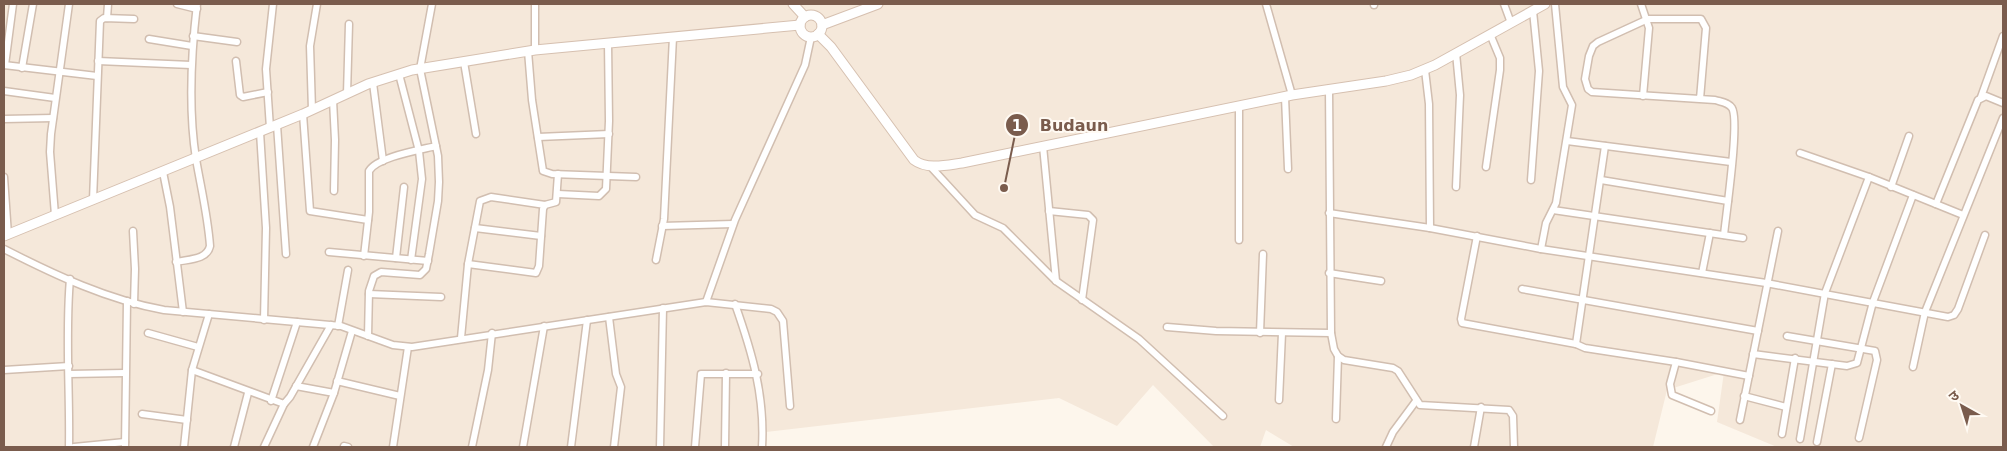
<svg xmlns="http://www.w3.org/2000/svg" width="2007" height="451" font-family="'DejaVu Sans','Noto Sans Devanagari',sans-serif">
  <rect width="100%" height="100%" fill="#fdf6ec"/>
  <polygon fill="#f5e8da" points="4,4 2003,4 2003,447 1777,447 1717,422 1724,372 1667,390 1653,447 1294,447 1266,430 1260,447 1214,447 1153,385 1117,426 1059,398 766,432 762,447 4,447"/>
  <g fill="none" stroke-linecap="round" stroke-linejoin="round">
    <g stroke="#d1beb0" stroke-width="9">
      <g id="street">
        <polyline points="177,4 197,9"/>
        <polyline points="535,4 535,50"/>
        <polyline points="1266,4 1292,95"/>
        <polyline points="1374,4 1374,5"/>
        <polyline points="1504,4 1511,23"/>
        <polyline points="1641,4 1649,28 1643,96"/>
        <polyline points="107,18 108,4"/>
        <polyline points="193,36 237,42"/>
        <polyline points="149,39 192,46"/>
        <polyline points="528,51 532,100 543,171 552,174 636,177"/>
        <polyline points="98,61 191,65"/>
        <polyline points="236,61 240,95 243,97 268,92"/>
        <polyline points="464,62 476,134"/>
        <polyline points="4,65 97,76"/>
        <polyline points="5,65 13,4"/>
        <polyline points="22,68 33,4"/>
        <polyline points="1425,70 1429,104 1430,228"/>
        <polyline points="399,74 419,151 422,179 411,260"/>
        <polyline points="373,83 383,161"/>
        <polyline points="1329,89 1331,333 1334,349 1338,356 1344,360 1393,368 1398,371 1420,405 1509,410 1513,416 1514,447"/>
        <polyline points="4,91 55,98"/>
        <polyline points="347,94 349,24"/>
        <polyline points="1285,97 1288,169"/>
        <polyline points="1981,97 2003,36"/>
        <path d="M1700 99 1706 28 1701 19H1648L1598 42 1593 46 1589 56 1585 79 1588 89 1592 92 1715 100C1721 102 1728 102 1732 108 1740 121 1726 214 1724 235"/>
        <polyline points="333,100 335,140 334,191"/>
        <polyline points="312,110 310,46 317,4"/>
        <polyline points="303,114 310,211 368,220"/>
        <polyline points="4,119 53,118"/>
        <polyline points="277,125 286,254"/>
        <polyline points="270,128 266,69 273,4"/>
        <polyline points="260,132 266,228 264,320"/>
        <polyline points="538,137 609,134"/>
        <polyline points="1567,141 1731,162"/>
        <polyline points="1043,146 1056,281"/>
        <polyline points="1605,146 1576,344 1585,348 1676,362 1749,376"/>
        <polyline points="1800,153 1869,177 1963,215"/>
        <polyline points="930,166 975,215 1003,228 1056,281 1139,339 1223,416"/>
        <polyline points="1486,167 1500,70 1500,58 1490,34"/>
        <polyline points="163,172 170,207 183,312"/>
        <polyline points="4,177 8,235"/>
        <polyline points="1531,180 1539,71 1533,11"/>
        <polyline points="1601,180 1728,201"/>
        <polyline points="1456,187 1460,95 1456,53"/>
        <polyline points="1891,187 1909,136"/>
        <polyline points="558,194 599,196 606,189 609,121 608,43"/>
        <polyline points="93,200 100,21 104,18 134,19"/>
        <polyline points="1936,204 1978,100 1986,96 2003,103"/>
        <polyline points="1553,210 1743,238"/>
        <polyline points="1049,211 1088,215 1093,220 1082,300"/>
        <polyline points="1329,213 1430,228 1541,249 1766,283 1948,317 1954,315 1958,309 1985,235"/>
        <polyline points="55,215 50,152 51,134 69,4"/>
        <polyline points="662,226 733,224"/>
        <polyline points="475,228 541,236"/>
        <polyline points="133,231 135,269 134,304"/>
        <polyline points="1477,236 1461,319 1462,323 1576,344"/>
        <polyline points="1239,240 1239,106"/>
        <path d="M4 249C55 275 108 300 164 310L341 326 393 345 412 347 706 302 771 309 777 312 783 321 790 406"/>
        <polyline points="1541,249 1546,223 1556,203 1572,105 1563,87 1555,4"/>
        <polyline points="329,252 428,261"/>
        <path d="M364 256 369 212V171C377 157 420 150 436 146"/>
        <polyline points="396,258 404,187"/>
        <polyline points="656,260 664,219 673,37"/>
        <path d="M176 262C189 259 207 260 210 246 208 217 201 188 196 159 188 108 191 55 197 4"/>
        <polyline points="468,264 536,273 539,266 543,209 545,205 556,202 558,174"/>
        <polyline points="1329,273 1381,281"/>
        <polyline points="1702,273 1710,233"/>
        <polyline points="1522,289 1758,331"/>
        <polyline points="369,294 441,297"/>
        <polyline points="706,302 735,220 805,65 811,37"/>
        <path d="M735 304C752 352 765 396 762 447"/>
        <polyline points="609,317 616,374 621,387 614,447"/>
        <polyline points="338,326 348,270"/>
        <polyline points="1167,327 1216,331 1331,333"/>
        <polyline points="148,333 198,347"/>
        <polyline points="1260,333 1263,254"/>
        <polyline points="368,336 369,291 374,276 381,272 420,275 426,269 429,254 438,201 439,182 438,156 420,69 432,4"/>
        <polyline points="1787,336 1875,351 1877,360 1859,438"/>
        <polyline points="461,338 468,264 480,201 491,197 545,205"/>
        <polyline points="1753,354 1847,366 1857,363 1873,302 1913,195"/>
        <polyline points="1676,362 1670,384 1672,395 1711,411"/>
        <polyline points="1913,367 1925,312 2003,118"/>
        <polyline points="4,370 69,366"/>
        <polyline points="192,370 284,404 290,397 331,325"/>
        <polyline points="69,374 125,373"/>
        <polyline points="337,381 400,396"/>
        <polyline points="296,386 334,393"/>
        <polyline points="1744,396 1786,407"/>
        <polyline points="1279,400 1282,333"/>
        <polyline points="271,401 297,322"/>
        <polyline points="142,414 187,420"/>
        <polyline points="1336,419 1338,356"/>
        <polyline points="1740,420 1778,231"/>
        <polyline points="1782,434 1795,358"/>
        <polyline points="1800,439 1825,293 1869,177"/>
        <polyline points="1817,442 1832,364"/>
        <polyline points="344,446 348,447"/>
        <path d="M69 447C70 391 65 335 70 279"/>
        <polyline points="74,447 125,442"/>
        <polyline points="125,447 127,301"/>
        <polyline points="184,447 192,370 209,314"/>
        <polyline points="234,447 248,393"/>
        <polyline points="264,447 284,404"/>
        <polyline points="313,447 334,393 352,331"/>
        <polyline points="393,447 408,347"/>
        <polyline points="472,447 488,370 492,333"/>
        <polyline points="523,447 544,326"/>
        <polyline points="571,447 587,320"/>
        <polyline points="660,447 663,308"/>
        <polyline points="695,447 701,374 758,374"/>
        <polyline points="725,447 726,373"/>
        <polyline points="1386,447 1393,432 1416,401"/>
        <polyline points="1474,447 1481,407"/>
      </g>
    </g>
    <g stroke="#d6c0b0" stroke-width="11">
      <g id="secondary">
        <polyline points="793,4 805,17"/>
        <circle cx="811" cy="26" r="11"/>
        <polyline points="822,25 878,4"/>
        <path d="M818 34 831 47 914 160C927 170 947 165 962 163L1292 95 1386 81 1411 75 1435 65 1545 4"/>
        <polyline points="4,236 303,114 368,84 412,70 535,50 800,25"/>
      </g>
    </g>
    <use href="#street" stroke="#fff" stroke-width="6"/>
    <use href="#secondary" stroke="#fff" stroke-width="9"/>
  </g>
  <path fill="none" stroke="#7a5c4d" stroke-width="2" d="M1004 188L1017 125"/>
  <g fill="#7a5c4d" stroke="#fffaf3" stroke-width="2">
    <circle cx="1004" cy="188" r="5"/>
    <circle cx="1017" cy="125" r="12"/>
  </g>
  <g font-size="15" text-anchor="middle" font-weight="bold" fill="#fff">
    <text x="1017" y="131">1</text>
  </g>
  <g font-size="16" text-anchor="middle" font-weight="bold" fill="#7a5c4d" stroke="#fffaf3" stroke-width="4" stroke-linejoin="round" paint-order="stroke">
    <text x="1074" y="131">Budaun</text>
  </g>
  <rect width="2007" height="451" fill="none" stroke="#7a5c4d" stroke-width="10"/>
  <g transform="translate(1962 406) rotate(321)" stroke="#fffaf3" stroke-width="4" paint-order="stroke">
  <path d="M0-4L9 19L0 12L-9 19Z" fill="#7a5c4d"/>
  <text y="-8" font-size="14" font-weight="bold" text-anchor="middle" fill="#7a5c4d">उ</text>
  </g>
</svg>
